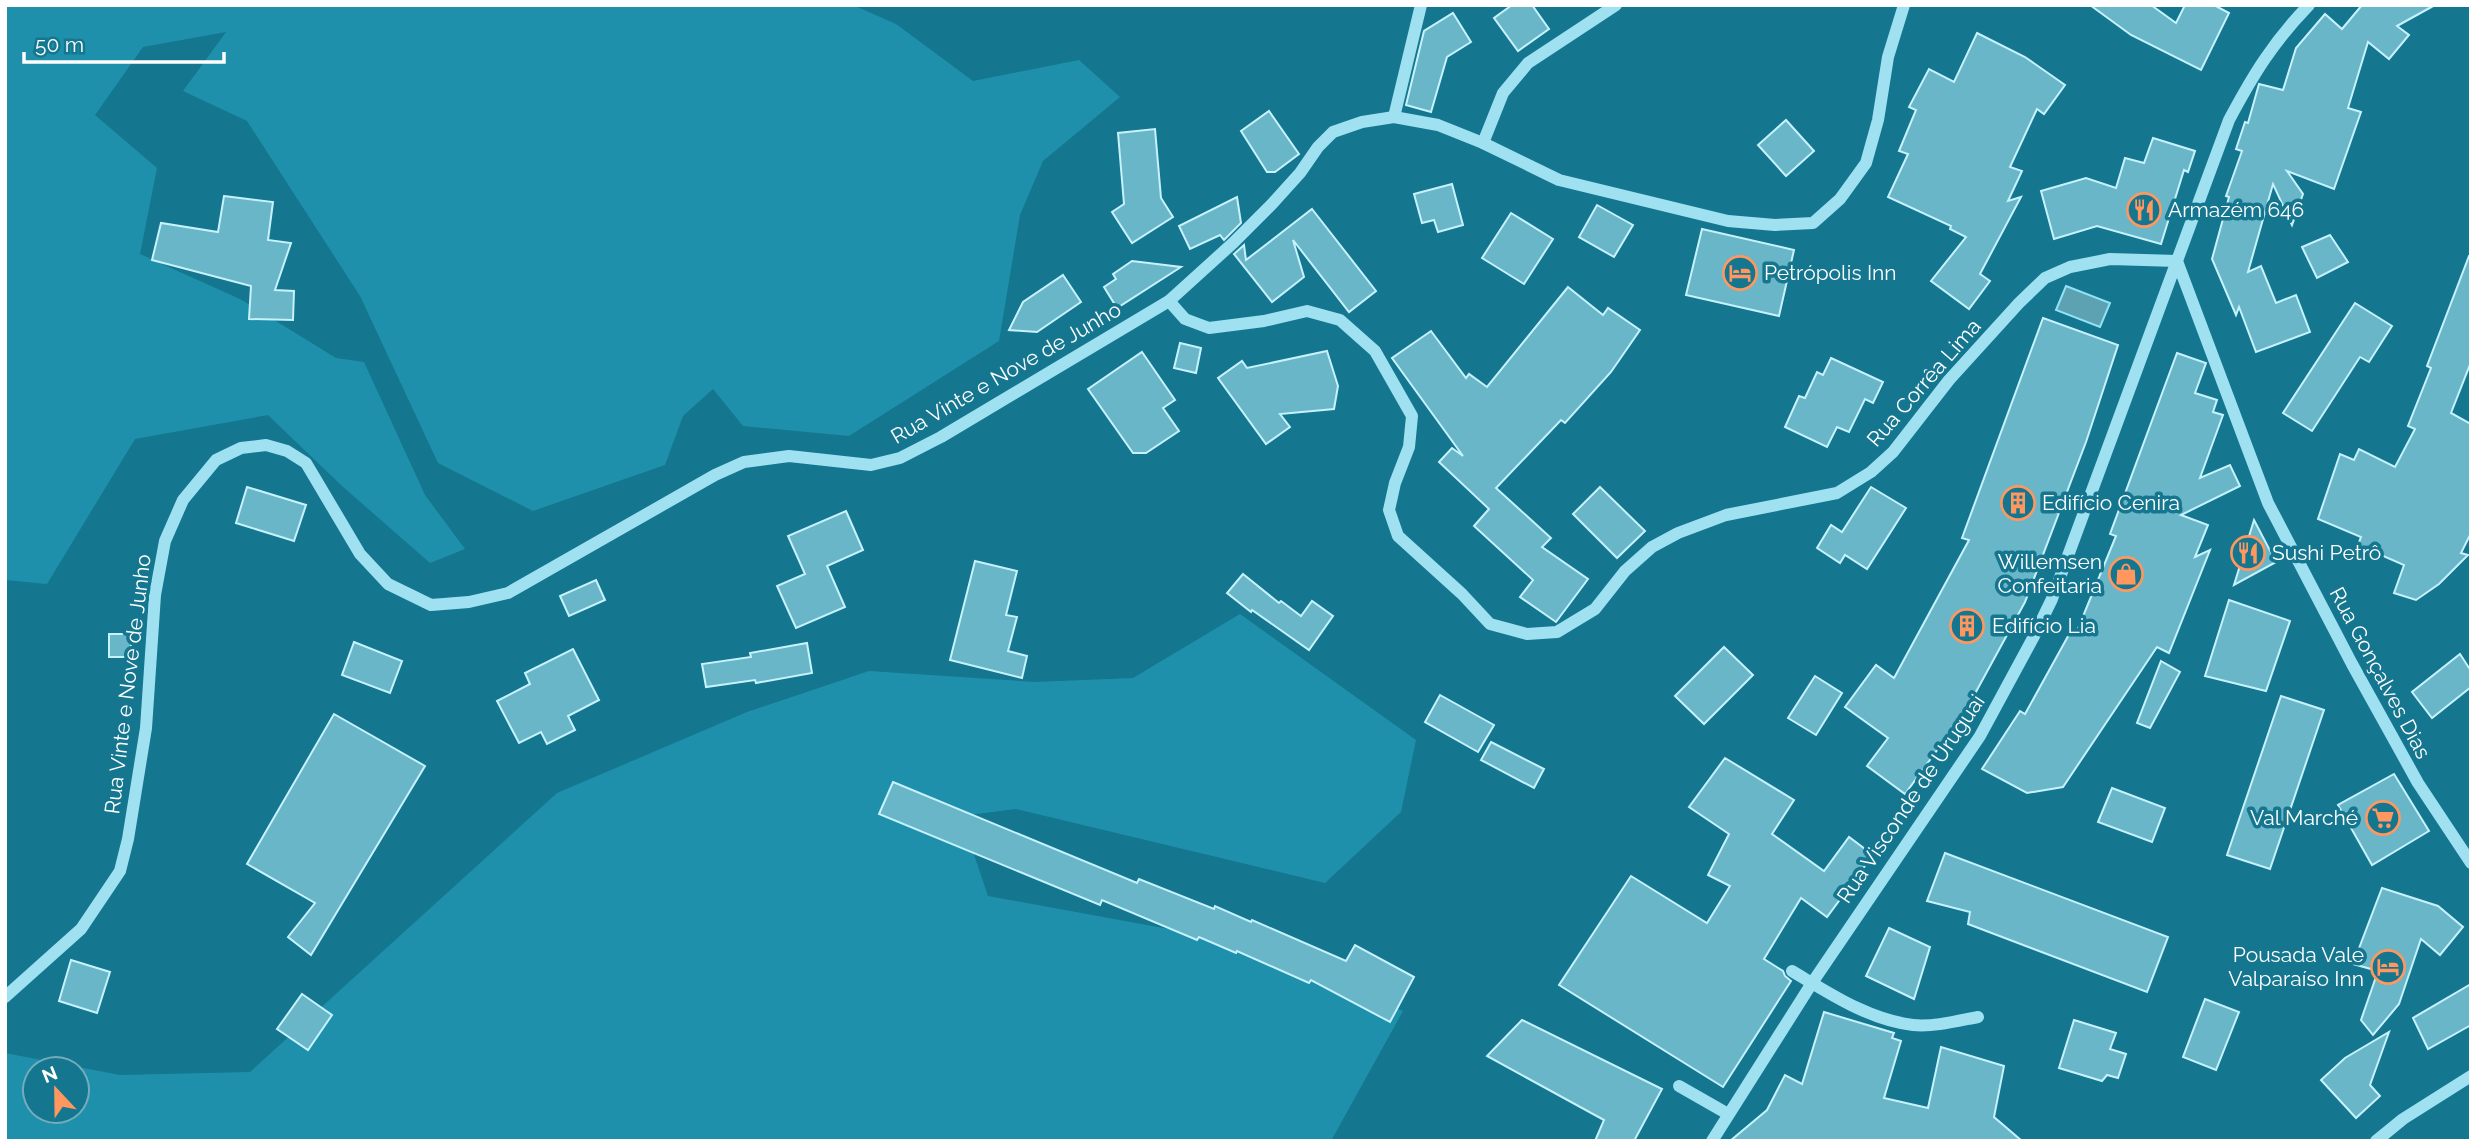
<svg xmlns="http://www.w3.org/2000/svg" width="2476" height="1146" font-family="Raleway,sans-serif">
  <rect width="100%" height="100%" fill="#14768f"/>
  <g fill="#1f90ab" fill-rule="evenodd">
    <polygon points="5,5 853,5 896,24 973,81 1079,60 1120,97 1043,161 1020,215 999,341 849,436 743,426 713,389 683,416 665,465 533,511 438,463 360,296 247,121 183,91 226,32 143,47 95,115 157,168 140,254 240,299 336,358 364,362 425,495 465,549 430,563 342,486 268,415 135,439 47,584 5,580"/>
    <path d="M1240 614 1416 740 1401 812 1325 883 1016 809 961 816 988 896 1256 945 1403 1011 1331 1141H5V1053L120 1075 250 1072 557 793 747 712 869 671 1035 682 1133 678ZM35 1069H77V1111H35Z"/>
  </g>
  <polygon fill="#5da2b2" stroke="#91e2f4" stroke-width="2" points="2066,286 2110,303 2100,327 2056,310"/>
  <g fill="#69b6c8" stroke="#c6f2fc" stroke-width="2">
    <polygon points="1512,5 1532,5 1549,29 1518,51 1494,18"/>
    <polygon points="2090,5 2151,5 2176,23 2185,5 2214,5 2229,13 2201,70 2131,35"/>
    <polygon points="2362,5 2435,5 2397,26 2409,35 2389,59 2368,42 2348,108 2361,112 2334,189 2287,171 2303,194 2292,225 2273,184 2248,272 2261,266 2276,303 2296,295 2310,332 2256,352 2239,307 2236,315 2212,259 2229,197 2226,196 2242,151 2236,149 2245,122 2248,123 2259,84 2283,90 2296,48 2325,14 2342,29"/>
    <polygon points="1453,13 1471,42 1447,57 1431,112 1406,105 1424,31"/>
    <polygon points="1977,33 2025,57 2065,85 2044,114 2037,109 2010,167 2022,171 2008,201 2021,197 1980,274 1990,281 1969,309 1931,281 1966,237 1950,229 1951,226 1888,197 1908,154 1899,151 1916,110 1909,107 1929,69 1954,82"/>
    <polygon points="1269,111 1299,154 1275,172 1267,172 1241,131"/>
    <polygon points="1786,120 1814,151 1786,176 1758,145"/>
    <polygon points="1155,129 1161,198 1173,217 1132,243 1112,212 1124,204 1118,133"/>
    <polygon points="2153,138 2195,151 2188,172 2184,170 2161,244 2097,226 2054,239 2041,191 2086,178 2116,188 2125,158 2144,163"/>
    <polygon points="1452,184 1463,225 1438,232 1434,220 1422,223 1414,194"/>
    <polygon points="224,196 273,202 268,240 291,243 275,290 294,291 293,320 249,319 251,286 152,260 161,223 218,232"/>
    <polygon points="1237,197 1241,223 1224,240 1220,235 1190,249 1179,226"/>
    <polygon points="1597,205 1633,225 1614,257 1579,237"/>
    <polygon points="1312,209 1376,291 1349,312 1293,240 1304,277 1272,302 1234,254 1244,245 1246,260"/>
    <polygon points="1511,213 1553,239 1524,284 1482,258"/>
    <polygon points="1702,229 1794,250 1779,316 1686,295"/>
    <polygon points="2330,235 2348,262 2317,278 2302,247"/>
    <polygon points="2469,256 2471,256 2471,362 2451,413 2471,424 2471,533 2461,553 2468,555 2439,584 2416,600 2394,593 2404,565 2358,545 2361,537 2318,519 2340,454 2354,460 2359,449 2395,467 2415,429 2408,426 2431,368 2427,366"/>
    <polygon points="1132,261 1181,267 1117,308 1104,287 1116,279 1113,274"/>
    <polygon points="1063,275 1081,302 1037,332 1009,330 1023,302"/>
    <polygon points="1568,287 1603,315 1608,308 1640,330 1611,372 1565,423 1561,420 1496,488 1551,538 1542,547 1588,579 1556,622 1520,597 1533,580 1474,526 1489,509 1439,462 1452,448 1463,456 1392,358 1431,331 1466,378 1469,374 1487,387"/>
    <polygon points="2355,303 2392,326 2369,362 2360,357 2312,431 2283,413"/>
    <polygon points="2043,318 2118,345 2086,442 2025,602 1965,712 1905,794 1867,766 1888,738 1845,707 1876,665 1894,678 1969,540 1962,538"/>
    <polygon points="1180,343 1201,348 1196,373 1174,368"/>
    <polygon points="1327,351 1338,386 1334,409 1280,414 1290,427 1266,444 1218,378 1242,361 1247,368"/>
    <polygon points="1142,352 1175,400 1163,408 1179,431 1146,453 1133,453 1088,389"/>
    <polygon points="2177,353 2206,363 2195,393 2217,400 2213,412 2223,415 2200,478 2230,465 2240,486 2181,515 2208,525 2195,557 2210,550 2169,653 2157,647 2063,787 2027,793 1982,769 2020,711 2025,714 2072,629 2077,631 2116,536 2110,534"/>
    <polygon points="1831,358 1883,382 1873,403 1865,399 1849,432 1837,427 1827,447 1785,427 1799,396 1805,398 1817,372 1823,375"/>
    <polygon points="247,487 306,505 294,541 236,523"/>
    <polygon points="1600,487 1645,531 1617,558 1573,514"/>
    <polygon points="1871,487 1906,508 1867,569 1845,555 1840,563 1817,548 1831,525 1842,532"/>
    <polygon points="846,511 863,550 827,566 845,607 796,628 777,586 805,574 788,536"/>
    <polygon points="2254,520 2276,562 2234,585"/>
    <polygon points="975,561 1017,571 1006,615 1017,617 1008,651 1027,656 1022,678 950,660"/>
    <polygon points="1243,574 1279,603 1281,601 1301,616 1312,601 1333,616 1309,650 1252,610 1251,612 1227,593"/>
    <polygon points="596,580 605,600 569,616 560,596"/>
    <polygon points="2229,600 2290,621 2266,691 2205,676"/>
    <rect x="109" y="634" width="22" height="23"/>
    <polygon points="354,642 402,661 390,693 342,675"/>
    <polygon points="807,643 812,673 756,683 755,680 706,687 702,664 751,657 750,653"/>
    <polygon points="1724,647 1753,675 1704,724 1675,696"/>
    <polygon points="573,649 599,700 568,716 575,730 547,744 541,732 519,743 497,701 530,684 525,673"/>
    <polygon points="2460,654 2471,671 2471,687 2432,718 2412,692"/>
    <polygon points="2161,661 2180,672 2150,728 2137,723"/>
    <polygon points="1815,676 1842,693 1816,735 1788,718"/>
    <polygon points="1440,695 1494,725 1478,752 1425,722"/>
    <polygon points="2281,696 2324,710 2270,869 2227,855"/>
    <polygon points="334,714 425,766 311,955 288,937 315,903 247,864"/>
    <polygon points="1491,742 1544,769 1534,788 1481,760"/>
    <polygon points="1725,758 1794,800 1772,834 1824,871 1849,837 1873,855 1827,917 1801,898 1764,959 1783,971 1785,976 1791,981 1723,1087 1559,985 1631,876 1707,923 1730,886 1708,875 1729,834 1689,807"/>
    <polygon points="2394,774 2429,831 2372,865 2338,805"/>
    <polygon points="893,782 1137,883 1139,879 1214,909 1215,906 1251,922 1252,920 1346,961 1355,945 1414,977 1390,1022 1311,980 1309,983 1237,951 1236,953 1199,937 1197,940 1102,900 1100,905 879,814"/>
    <polygon points="2112,788 2165,808 2152,842 2098,822"/>
    <polygon points="1945,853 2168,937 2147,992 1968,924 1970,912 1927,901"/>
    <polygon points="2382,888 2438,906 2463,927 2440,955 2421,939 2399,1004 2373,1035 2361,1020 2378,971 2353,964"/>
    <polygon points="1889,928 1930,947 1914,999 1866,976"/>
    <polygon points="71,960 110,972 97,1013 59,1001"/>
    <polygon points="2471,984 2471,1025 2428,1049 2413,1018"/>
    <polygon points="302,994 332,1015 308,1050 277,1029"/>
    <polygon points="2205,999 2239,1012 2216,1070 2183,1057"/>
    <polygon points="1824,1012 1894,1033 1892,1038 1901,1041 1884,1098 1928,1108 1941,1047 2004,1066 1994,1117 2022,1141 1730,1141 1767,1110 1785,1075 1802,1084"/>
    <polygon points="1522,1020 1662,1089 1634,1141 1595,1141 1604,1120 1487,1056"/>
    <polygon points="2074,1020 2116,1033 2110,1049 2126,1054 2118,1078 2107,1075 2102,1081 2059,1068"/>
    <polygon points="2389,1032 2370,1085 2380,1096 2356,1118 2321,1080 2345,1058"/>
  </g>
  <g fill="none" stroke-linecap="round" stroke-linejoin="round">
    <g stroke="#9fe1f1" stroke-width="12">
      <polyline points="1394,117 1421,5"/>
      <polyline points="1483,143 1503,93 1528,63 1616,5"/>
      <polyline points="2177,261 2268,503 2352,664 2418,783 2471,863"/>
      <polyline points="1169,301 1185,319 1209,328 1264,321 1307,311 1340,320 1375,351 1412,416 1409,447 1395,483 1389,510 1398,536 1462,594 1490,624 1527,634 1557,632 1595,609 1625,571 1652,547 1678,533 1726,515 1837,493 1871,472 1893,452 1949,380 2019,303 2045,278 2070,267 2110,259 2177,261"/>
      <path d="M1792 971C1829 993 1869 1020 1913 1025 1934 1027 1957 1021 1978 1017"/>
      <polyline points="5,997 81,929 120,871 128,839 146,728 155,595 165,541 183,500 216,460 241,448 266,445 287,451 306,463 360,554 388,584 431,605 469,602 508,593 715,475 744,462 789,456 871,465 900,458 941,437 1169,301 1233,243 1272,204 1300,173 1318,147 1333,132 1362,122 1394,117 1438,125 1483,143 1559,180 1728,221 1775,225 1813,223 1840,199 1866,163 1878,120 1888,57 1904,5"/>
      <polyline points="1679,1086 1728,1114"/>
      <path d="M1712 1141 1812 983 1980 736 2033 638 2052 599 2229 120C2253 75 2273 42 2309 5"/>
      <polyline points="2376,1141 2403,1119 2471,1076"/>
    </g>
  </g>
  <defs>
    <g id="restaurant-ring" transform="scale(1.75)"><circle r="9.5" fill="#14768f" stroke="#ff975f" stroke-width="1.5"/><path d="M-5-6h1v4h1v-4h1v4h1v-4h1v5L-1.5 .5V6h-2V.5L-5-1ZM5-6V6H3V1.5H1.5Q1.5-4 5-6Z" fill="#ff975f"/></g>
    <g id="hotel-ring" transform="scale(1.75)"><circle r="9.5" fill="#14768f" stroke="#ff975f" stroke-width="1.5"/><path d="M-6-4.5h1.5V1H6V5H4.5V3h-9V5H-6ZM-4 0a1.8 1.8 0 1 1 3.6 0ZM.5 0V-2.5h3Q6-2.5 6 0Z" fill="#ff975f"/></g>
    <g id="building-ring" transform="scale(1.75)"><circle r="9.5" fill="#14768f" stroke="#ff975f" stroke-width="1.5"/><path d="M-4-6H4V6H1V3H-1V6H-4ZM-2.5-4.3h1.7v1.8h-1.7ZM.8-4.3h1.7v1.8H.8ZM-2.5-1h1.7V.8h-1.7ZM.8-1h1.7V.8H.8Z" fill="#ff975f"/></g>
    <g id="shop-ring" transform="scale(1.75)"><circle r="9.5" fill="#14768f" stroke="#ff975f" stroke-width="1.5"/><path d="M-5-2.5h2.3a2.7 3.5 0 0 1 5.4 0H5L5.5 6h-11ZM-1.5-2.5h3a1.5 2.3 0 0 0-3 0Z" fill="#ff975f"/></g>
    <g id="supermarket-ring" transform="scale(1.75)"><circle r="9.5" fill="#14768f" stroke="#ff975f" stroke-width="1.5"/><path d="M-6-5.5h2.5l.6 2H6L4.5 2H-2.5L-4.4-4H-6ZM-1.5 3.2a1.3 1.3 0 1 0 .1 0ZM3 3.2a1.3 1.3 0 1 0 .1 0Z" fill="#ff975f"/></g>
  </defs>
  <g fill-rule="evenodd">
    <use href="#restaurant-ring" x="2144" y="210"/>
    <use href="#hotel-ring" x="1740" y="273"/>
    <use href="#building-ring" x="2018" y="503"/>
    <use href="#restaurant-ring" x="2248" y="553"/>
    <use href="#shop-ring" x="2126" y="574"/>
    <use href="#building-ring" x="1967" y="626"/>
    <use href="#supermarket-ring" x="2383" y="818"/>
    <use href="#hotel-ring" x="2388" y="967"/>
  </g>
  <g text-anchor="middle" stroke-width="7" stroke-linejoin="round" paint-order="stroke">
    <g font-size="21" fill="#fff" stroke="#14768f" text-anchor="start">
      <text x="2168" y="217">Armazém 646</text>
      <text x="1764" y="280">Petrópolis Inn</text>
      <text x="2042" y="510">Edifício Cenira</text>
      <text x="2272" y="560">Sushi Petrô</text>
      <text x="2102" y="569" text-anchor="end">Willemsen<tspan x="2102" dy="24">Confeitaria</tspan></text>
      <text x="1992" y="633">Edifício Lia</text>
      <text x="2358" y="825" text-anchor="end">Val Marché</text>
      <text x="2364" y="962" text-anchor="end">Pousada Vale<tspan x="2364" dy="24">Valparaíso Inn</tspan></text>
    </g>
    <g font-size="21" fill="#fff" stroke="#14768f">
      <text transform="translate(1006 373) rotate(-30)" y="7">Rua Vinte e Nove de Junho</text>
      <text transform="translate(1924 383) rotate(-49)" y="7">Rua Corrêa Lima</text>
      <text transform="translate(2380 673) rotate(62)" y="7">Rua Gonçalves Dias</text>
      <text transform="translate(128 684) rotate(-83)" y="7">Rua Vinte e Nove de Junho</text>
      <text transform="translate(1911 799) rotate(-56)" y="7">Rua Visconde de Uruguai</text>
    </g>
  </g>
  <rect width="2476" height="1146" fill="none" stroke="#ffffff" stroke-width="14"/>
  <g transform="translate(56 1090) rotate(338)"><circle r="33" fill="#14768f" stroke="#72adbc" stroke-width="2"/>
  <path d="M0-5L12 26L0 18L-12 26Z" fill="#ff975f"/>
  <text y="-10" font-size="19" font-weight="bold" text-anchor="middle" fill="#ffffff">N</text>
  </g>
  <path d="M24 52v10h200v-10" fill="none" stroke="#ffffff" stroke-width="3.5"/>
  <text x="35" y="52" font-size="21" fill="#ffffff" stroke="#14768f" stroke-width="5" paint-order="stroke">50 m</text>
</svg>
